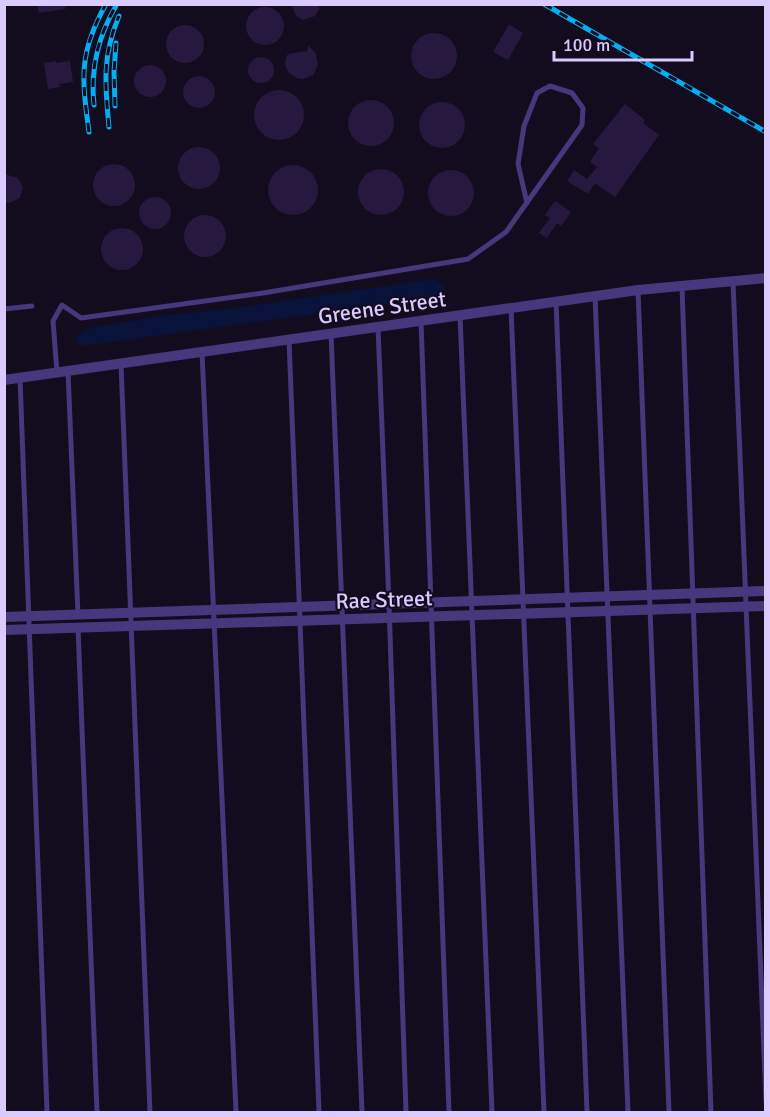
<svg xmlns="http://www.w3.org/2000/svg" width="770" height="1117" font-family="Signika,sans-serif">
  <rect width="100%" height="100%" fill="#130c1e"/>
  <polygon fill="#09123a" points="433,279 443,284 444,289 441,295 431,298 90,345 80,345 76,340 78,334 87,329 159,316 228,309"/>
  <g fill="#27183f">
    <polygon points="37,4 65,4 65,9 39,13"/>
    <polygon points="291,4 319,4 319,9 315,16 303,20 296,16"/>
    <circle cx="265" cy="26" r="19"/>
    <polygon points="509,24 523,33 508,60 493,52"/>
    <circle cx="185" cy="44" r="19"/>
    <circle cx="434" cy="56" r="23"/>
    <polygon points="308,45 316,54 318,65 313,75 303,79 297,78 288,72 285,65 286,57 288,54 307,51"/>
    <circle cx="261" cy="70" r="13"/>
    <polygon points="56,61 56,63 70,61 73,82 59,84 60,87 48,89 44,63"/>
    <circle cx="150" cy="81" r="16"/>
    <circle cx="199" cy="92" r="16"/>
    <circle cx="279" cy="115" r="25"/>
    <circle cx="371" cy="123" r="23"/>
    <circle cx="442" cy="125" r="23"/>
    <polygon points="625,104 645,120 643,123 659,135 615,197 595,183 588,194 567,181 574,170 587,179 597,167 590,162 599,148 593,144"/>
    <circle cx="199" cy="168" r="21"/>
    <circle cx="114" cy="185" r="21"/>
    <circle cx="293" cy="190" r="25"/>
    <circle cx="381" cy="192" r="23"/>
    <circle cx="451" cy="193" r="23"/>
    <polygon points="4,174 18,178 23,187 20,198 10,203 4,202"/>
    <circle cx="155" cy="213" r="16"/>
    <polygon points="555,201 571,212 561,226 557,223 547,238 539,233 550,218 545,215"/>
    <circle cx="205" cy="236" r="21"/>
    <circle cx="122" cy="249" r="21"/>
  </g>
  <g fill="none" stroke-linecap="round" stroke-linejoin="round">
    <g stroke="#47377d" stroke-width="5">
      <polyline points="733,282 766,1102"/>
      <polyline points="682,287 711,1112"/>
      <polyline points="638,290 669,1112"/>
      <polyline points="595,296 628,1112"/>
      <polyline points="556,301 587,1112"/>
      <polyline points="511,308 544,1112"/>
      <polyline points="4,309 32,306"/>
      <polyline points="460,315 492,1112"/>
      <polyline points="421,321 449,1112"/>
      <polyline points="378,327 389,604 406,1112"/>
      <polyline points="331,333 362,1112"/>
      <polyline points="289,339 319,1112"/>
      <polyline points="202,352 236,1112"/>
      <polyline points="121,363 150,1112"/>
      <polyline points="68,371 78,615"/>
      <polyline points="57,372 53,321 62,305 81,318 263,293 468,259 506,232 582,125 583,108 572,93 550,86 537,93 524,126 518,164 527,203"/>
      <polyline points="20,378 47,1112"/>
      <polyline points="78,627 97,1112"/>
    </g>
    <g stroke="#47377d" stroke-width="10">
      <polyline points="4,380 638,290 766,278"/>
      <polyline points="4,617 766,591"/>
      <polyline points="4,630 766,606"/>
    </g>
    <g stroke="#03aef2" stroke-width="5">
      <g id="rail">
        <polyline points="544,4 766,132"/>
        <path d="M94 105C90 68 98 36 117 4"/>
        <polyline points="115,106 114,72 116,43"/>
        <path d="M109 127C105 85 102 56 119 16"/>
        <path d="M89 132C82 79 78 54 106 4"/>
      </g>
    </g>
    <use href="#rail" stroke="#130c1e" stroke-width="3" stroke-dasharray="9" stroke-linecap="butt"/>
  </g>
  <g text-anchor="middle" stroke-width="4.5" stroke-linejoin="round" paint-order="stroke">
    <g font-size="22" fill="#dacafe" stroke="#130c1e">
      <text transform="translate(382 307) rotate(-8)" y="8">Greene Street</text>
      <text transform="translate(384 599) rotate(-2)" y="8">Rae Street</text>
    </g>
  </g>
  <rect width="770" height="1117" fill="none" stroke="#dacafe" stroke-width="12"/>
  <path d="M554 51v9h138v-9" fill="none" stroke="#dacafe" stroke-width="3"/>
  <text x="563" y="51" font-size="18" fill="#dacafe" stroke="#130c1e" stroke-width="4.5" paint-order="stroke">100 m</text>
</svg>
